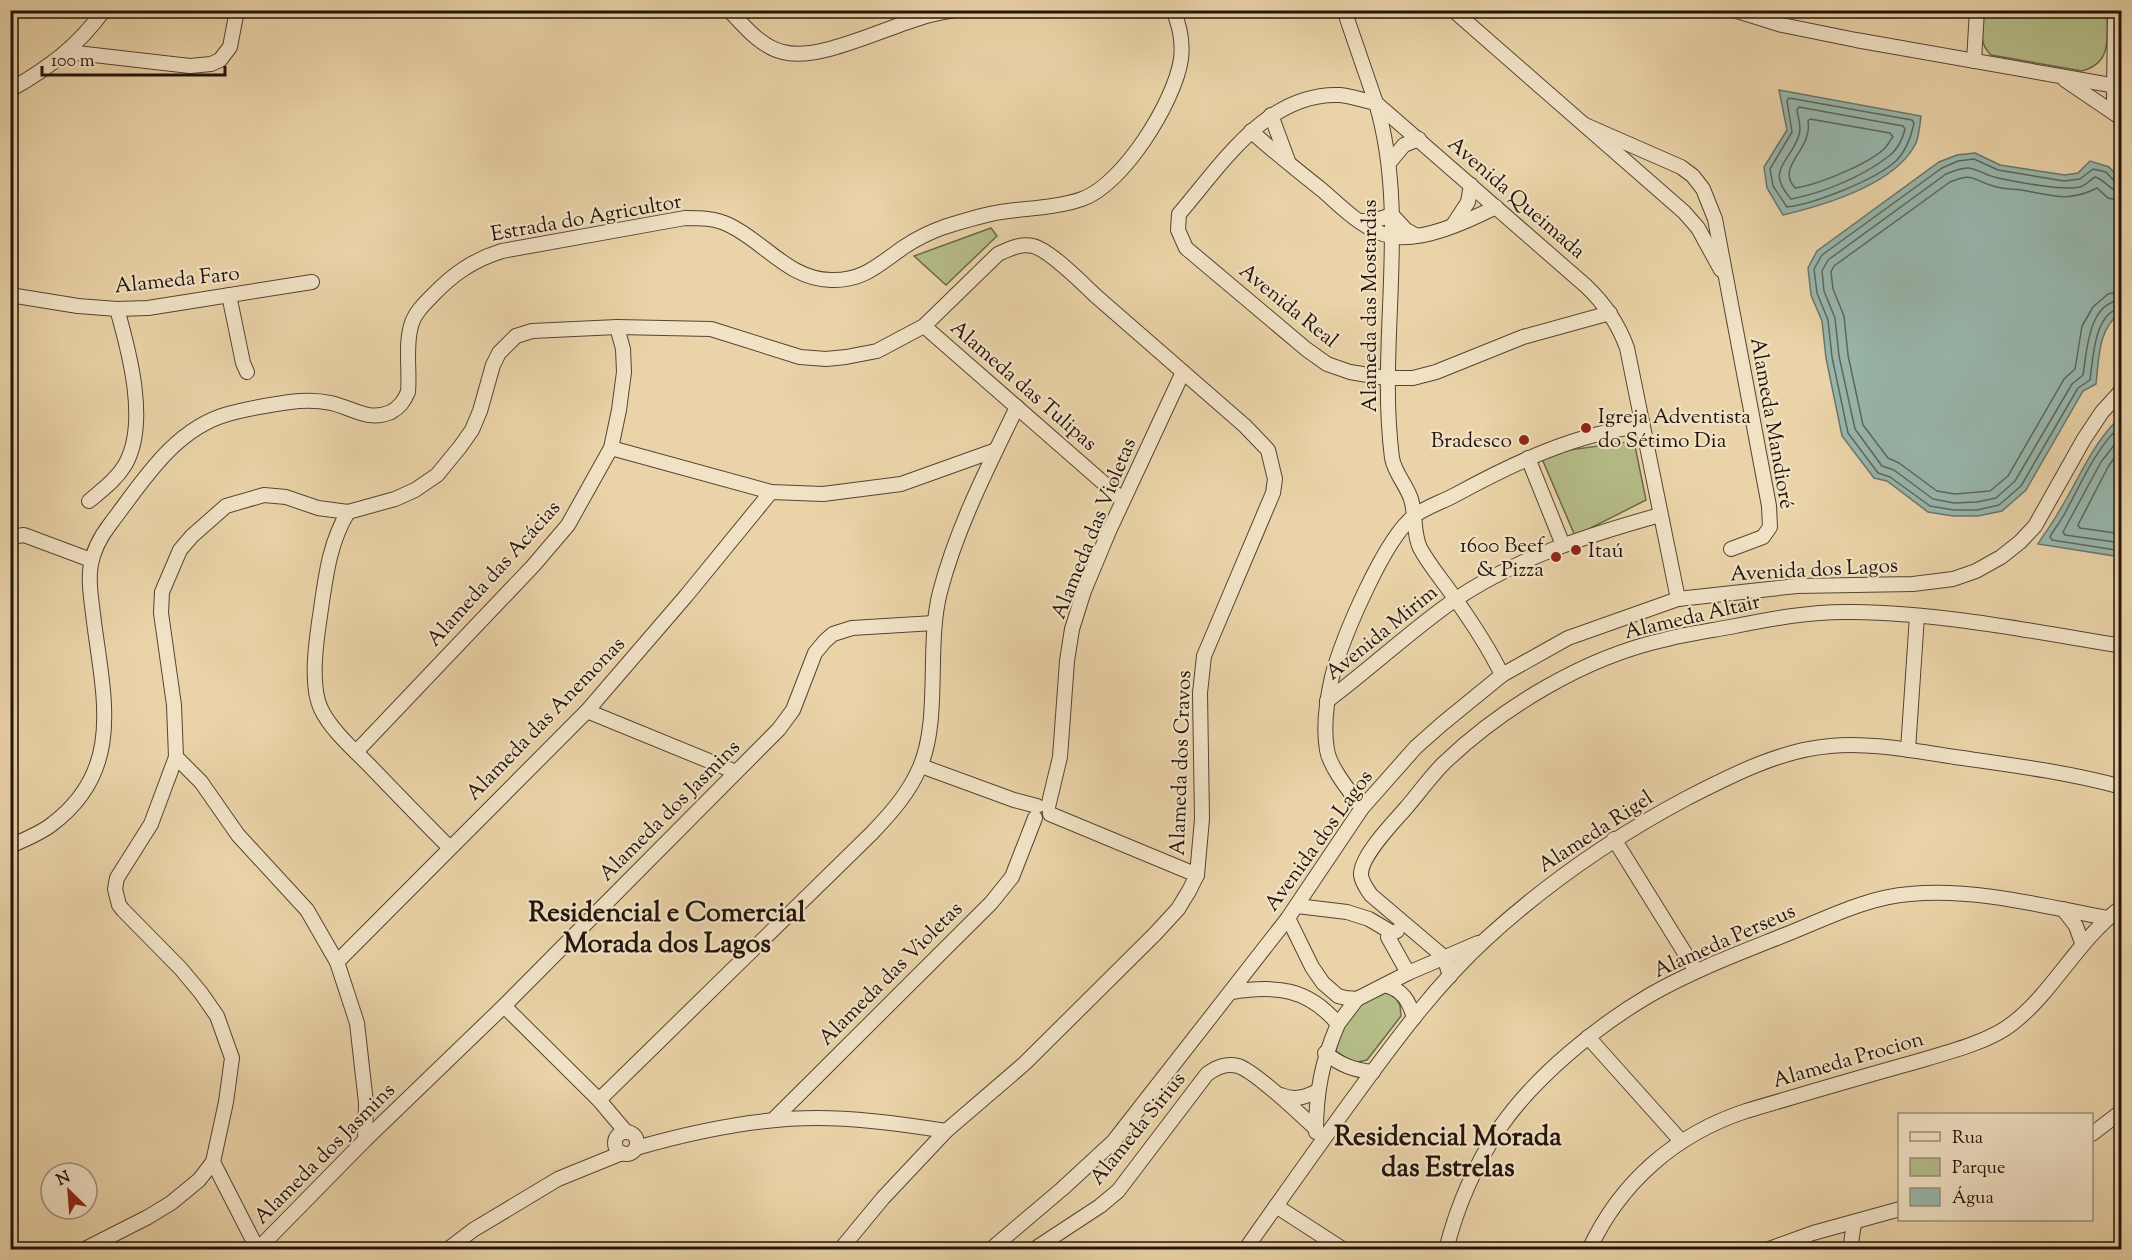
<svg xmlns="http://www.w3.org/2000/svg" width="2132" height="1260" font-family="'Sorts Mill Goudy',serif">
  <rect width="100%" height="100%" fill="#ead3a8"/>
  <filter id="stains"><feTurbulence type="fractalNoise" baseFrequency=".00333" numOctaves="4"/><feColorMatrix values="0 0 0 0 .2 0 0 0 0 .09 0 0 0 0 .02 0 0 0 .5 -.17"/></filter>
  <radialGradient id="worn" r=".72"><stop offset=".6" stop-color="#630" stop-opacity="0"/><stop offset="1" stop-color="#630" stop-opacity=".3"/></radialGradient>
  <g fill="#b5bd89" stroke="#6c684a" stroke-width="1.5">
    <path d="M1983 11H2107C2107 36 2113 63 2082 71L1991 55C1978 43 1982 27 1983 11Z"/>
    <polygon points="991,228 997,236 946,285 914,256"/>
    <polygon points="1634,441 1646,500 1575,536 1540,454"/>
    <path d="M1384 990 1393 993 1400 1005 1401 1016 1367 1060 1353 1063 1336 1051C1338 1020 1357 1003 1384 990Z"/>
  </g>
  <g fill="#98b7ad" stroke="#69766c" stroke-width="1.5">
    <path d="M1779 90 1921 116C1920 124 1919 136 1916 143 1896 184 1825 205 1783 215L1767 188 1764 167 1787 130Z"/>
    <path d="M1975 153 2000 165 2065 175 2078 173 2090 161 2109 167 2121 180V312C2098 329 2099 357 2096 384L2083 391 2026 490 2002 511 1978 516H1953L1928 512 1887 481 1874 478 1842 436 1826 358 1822 321 1811 295 1808 268 1817 251 1939 162 1957 155Z"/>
    <path d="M2121 416V557L2038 544C2044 534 2052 524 2058 513 2080 478 2090 446 2121 416Z"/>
  </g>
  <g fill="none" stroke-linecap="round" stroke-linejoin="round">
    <g stroke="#5e665c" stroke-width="1.5">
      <path d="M1789 98 1912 120 1914 123C1911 137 1906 151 1896 161 1875 180 1814 204 1787 207L1773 186 1770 169 1792 132 1787 101Z"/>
      <path d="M1799 107 1903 126 1905 129C1903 139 1897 150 1889 156 1862 177 1823 193 1791 199 1764 169 1791 162 1799 135 1802 127 1798 118 1797 110Z"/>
      <path d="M1810 119 1890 133 1893 137C1890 140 1888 145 1885 148 1869 164 1817 185 1795 188 1775 166 1813 150 1808 121Z"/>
      <path d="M2122 184 2116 183 2106 172 2093 169 2080 179 2064 181 1998 170 1974 159 1958 161 1942 168 1822 255 1814 269 1817 293 1828 320 1832 357 1848 433 1878 473 1890 477 1930 506 1954 510H1977L1999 505 2021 486 2078 388 2090 380C2093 359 2094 311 2122 308"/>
      <path d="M2122 192C2109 191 2106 180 2095 177 2090 180 2086 185 2080 187 2064 191 2016 182 1998 178 1971 172 1977 161 1946 174L1828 260 1822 271 1824 291 1835 318 1839 356 1855 429 1882 466 1894 470 1933 499 1954 503 1977 502 1996 498 2015 481 2072 384 2083 375C2087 351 2088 302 2122 300"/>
      <path d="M2122 201 2108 198 2097 188C2068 203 2052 195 2021 190 2012 189 2002 189 1993 186 1972 180 1974 172 1950 182L1834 266 1831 272 1833 289 1844 316 1848 355 1863 425 1888 458 1899 463 1937 491 1955 494 1990 491 2008 476 2064 379 2075 369 2082 326 2093 307 2108 294 2122 291"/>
      <path d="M2122 424C2095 449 2082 482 2065 513 2061 521 2054 529 2050 537L2052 540 2122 551"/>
      <polyline points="2122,435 2101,462 2063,532 2065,535 2122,543"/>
      <polyline points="2122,447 2108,467 2078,525 2080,528 2122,534"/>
    </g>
    <g stroke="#554432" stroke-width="16">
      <g id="minor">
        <path d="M729 10C744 26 761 47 783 52 817 62 885 28 920 18 931 14 944 12 956 10"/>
        <path d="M1344 10 1376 103 1586 286C1605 304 1618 323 1627 348L1678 599"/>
        <polyline points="1453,10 1684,212 1698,228 1721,270"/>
        <polyline points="1734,10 1782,25 1856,40 2122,87"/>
        <polyline points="2115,10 2114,99 2119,117"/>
        <polyline points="68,52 190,66 211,64 220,60 230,47 237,10"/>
        <polyline points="1974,61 1977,10"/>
        <polyline points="2065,80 2121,118"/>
        <path d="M10 90C50 67 77 47 104 10"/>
        <polyline points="1271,115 1288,161"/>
        <polyline points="1585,125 1681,167 1693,176 1703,189 1715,219 1769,506 1770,527 1763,537 1731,549"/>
        <path d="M1251 131C1274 152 1298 171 1322 190 1342 207 1363 230 1390 236 1421 243 1468 221 1496 207"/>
        <polyline points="1389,163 1404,145 1419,139"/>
        <polyline points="1359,221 1373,221 1392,215 1406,230 1417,236"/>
        <polyline points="1453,225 1468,202 1471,185"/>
        <polyline points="10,295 78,306 117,309 148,308 312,282"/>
        <polyline points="229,295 243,363 247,372"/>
        <polyline points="924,326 1123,500"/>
        <polyline points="611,448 771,492 823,494 901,484 996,450"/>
        <polyline points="1528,458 1563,545"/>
        <path d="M89 501C102 490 116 480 125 465 149 424 129 351 117 309"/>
        <path d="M348 512C330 542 326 574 321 609 317 636 309 684 321 709 331 730 353 749 369 765 395 792 422 820 449 847"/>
        <polyline points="10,537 24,535 91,560"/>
        <path d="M1502 675C1489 648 1471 621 1454 597 1443 581 1429 565 1420 548 1413 533 1416 515 1411 499 1406 484 1395 474 1392 458 1377 341 1410 216 1376 103 1364 101 1352 96 1340 95 1267 92 1222 164 1179 214L1178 230 1186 248 1306 349 1327 364 1350 372 1386 378H1413L1436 372 1523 337 1610 313"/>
        <path d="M1327 701C1370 669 1409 632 1453 601 1516 558 1588 535 1660 515"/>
        <polyline points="587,711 736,772"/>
        <polyline points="1908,750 1917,616"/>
        <polyline points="356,752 533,566 568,525 611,448 619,410 624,372 623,349 617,327"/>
        <polyline points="176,757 201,782 238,835 307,910 337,962 357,1023 366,1103 365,1140"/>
        <polyline points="921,766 1014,800 1037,806"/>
        <polyline points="1048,807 1060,757 1067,661 1072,629 1084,591 1109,531 1183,372"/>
        <path d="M1362 808C1351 793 1330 768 1327 750 1323 727 1327 699 1332 677 1342 639 1384 539 1414 516 1426 507 1442 502 1455 495 1512 464 1576 433 1642 426"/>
        <polyline points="1050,814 1197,875"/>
        <polyline points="1614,839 1696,971"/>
        <path d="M10 846C24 840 39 834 51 825 124 771 104 699 94 622 89 580 83 559 111 523 143 481 174 429 228 414 248 408 270 405 290 402 304 400 317 400 331 403 353 408 368 422 391 412 400 407 404 401 408 392 410 371 405 347 411 326 414 314 423 305 432 296 453 274 473 260 502 251L685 218C700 218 715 218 729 225 765 242 788 279 831 280 864 281 879 264 904 247 916 239 930 232 944 227 963 221 982 215 1001 212 1028 208 1056 208 1082 199 1123 185 1175 101 1181 59 1183 42 1180 26 1173 10"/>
        <polyline points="1297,906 1347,912 1369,919 1391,932"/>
        <polyline points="2063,909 2076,926 2082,943"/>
        <polyline points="1288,918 1312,967 1323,983 1338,996 1346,998 1357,999 1408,973 1478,943"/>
        <polyline points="1397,931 1389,934 1388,937 1408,973"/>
        <polyline points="337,962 587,711 686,596 771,492"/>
        <path d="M1450 976 1444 957 1371 895C1367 889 1362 883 1361 875 1360 856 1394 822 1406 808 1419 793 1430 777 1444 763 1503 707 1584 658 1663 640 1685 634 1708 631 1730 627 1770 619 1811 611 1852 612 1942 613 2032 631 2122 646"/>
        <path d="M1385 985C1403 990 1409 1001 1414 1018"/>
        <path d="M1232 992C1276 985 1308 988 1338 1024 1322 1061 1316 1092 1316 1132"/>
        <polyline points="504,1006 599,1100 626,1132"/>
        <polyline points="1338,1024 1357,999"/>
        <polyline points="1588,1037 1681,1141"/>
        <path d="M1325 1053C1341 1065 1353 1070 1373 1072"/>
        <path d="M1281 1095C1295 1101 1305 1097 1318 1091"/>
        <path d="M599 1100 872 833C891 813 909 793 920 767 941 718 926 646 940 592 957 527 988 467 1017 407"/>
        <polyline points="773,1120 991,903 1012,877 1035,818"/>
        <circle cx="626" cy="1143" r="11"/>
        <polyline points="2092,1134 2122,1111"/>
        <path d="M636 1148C695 1131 756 1118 817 1118 860 1118 903 1124 946 1131"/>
        <polyline points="213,1162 258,1250"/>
        <polyline points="1276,1206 1344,1250"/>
        <polyline points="258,1249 365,1140 504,1006 779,729 793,710 815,653 825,641 833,634 852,628 934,623"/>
        <path d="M83 1250 148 1217 171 1203 199 1180 213 1162 226 1102 232 1058 217 1016 201 993 181 969 123 910 119 905 115 889 117 878 151 824 176 757 174 705 161 613 162 592 180 550 192 536 226 506 264 495 286 497 318 508 348 512 395 499 415 490 437 475 460 447 472 430 480 411 493 365 499 353 516 336 532 331 617 327 711 329 800 357 826 359 846 357 877 351 924 326 998 254C1009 249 1021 243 1033 246 1050 250 1083 284 1097 297 1147 340 1196 383 1245 426L1268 450 1275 479 1273 493 1204 656 1200 693 1202 819 1197 875 1189 891 1178 909 1155 934 1024 1064 946 1131 883 1198 840 1250"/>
        <polyline points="447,1250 473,1230 558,1179 622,1153"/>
        <polyline points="990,1250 1062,1189 1113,1142 1288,918 1362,808 1416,747 1442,724 1502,675 1568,638 1678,599 1797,586 1913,584 1953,579 1976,571 2001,557 2020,542 2035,526 2084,439 2102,412 2122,390"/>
        <path d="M1033 1250 1100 1206 1118 1191 1207 1074C1217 1067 1226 1063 1238 1066 1255 1071 1301 1115 1316 1129"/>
        <path d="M1245 1250C1283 1196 1321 1142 1360 1089 1398 1037 1438 983 1486 939 1547 883 1614 837 1687 798 1730 776 1780 750 1830 746 1871 742 1914 751 1955 757 2011 765 2067 772 2122 787"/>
        <path d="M1446 1250C1457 1206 1476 1163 1501 1126 1536 1076 1597 1026 1650 995 1692 971 1737 954 1782 936 1823 920 1866 897 1910 894 1976 888 2043 906 2107 918"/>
        <path d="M1589 1250C1620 1182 1676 1134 1746 1111 1800 1095 1854 1079 1908 1064 1938 1055 1989 1043 2013 1023 2055 990 2078 939 2122 907"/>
        <polyline points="1766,1250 1813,1233 1900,1209"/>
        <polyline points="1850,1250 1854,1223"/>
      </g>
    </g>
    <use href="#minor" stroke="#f1e2c6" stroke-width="14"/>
  </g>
  <g fill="#8f2418" stroke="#f1e2c6" stroke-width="2">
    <circle cx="1586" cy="428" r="6"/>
    <circle cx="1524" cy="440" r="6"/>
    <circle cx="1576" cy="550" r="6"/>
    <circle cx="1556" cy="557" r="6"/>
  </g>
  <g text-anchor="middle" stroke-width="4.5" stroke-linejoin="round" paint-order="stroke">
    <g font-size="21" fill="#23140a" stroke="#f1e2c6">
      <text transform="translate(1517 197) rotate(41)" y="7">Avenida Queimada</text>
      <text transform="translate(586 217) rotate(-10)" y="7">Estrada do Agricultor</text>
      <text transform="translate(177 279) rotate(-6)" y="7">Alameda Faro</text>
      <text transform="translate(1289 305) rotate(39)" y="7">Avenida Real</text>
      <text transform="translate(1369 306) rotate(-90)" y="7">Alameda das Mostardas</text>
      <text transform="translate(1024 385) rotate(41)" y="7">Alameda das Tulipas</text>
      <text transform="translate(1773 423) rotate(80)" y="7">Alameda Mandioré</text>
      <text transform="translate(1093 528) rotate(-68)" y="7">Alameda das Violetas</text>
      <text transform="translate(1814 569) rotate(-3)" y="7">Avenida dos Lagos</text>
      <text transform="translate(493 573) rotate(-48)" y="7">Alameda das Acácias</text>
      <text transform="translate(1692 616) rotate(-13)" y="7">Alameda Altair</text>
      <text transform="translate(1381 632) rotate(-39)" y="7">Avenida Mirim</text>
      <text transform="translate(545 718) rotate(-46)" y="7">Alameda das Anemonas</text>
      <text transform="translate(1180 763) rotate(-88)" y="7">Alameda dos Cravos</text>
      <text transform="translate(669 810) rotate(-45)" y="7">Alameda dos Jasmins</text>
      <text transform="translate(1595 831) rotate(-33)" y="7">Alameda Rigel</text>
      <text transform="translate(1318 840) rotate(-54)" y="7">Avenida dos Lagos</text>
      <text transform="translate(1724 940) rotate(-24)" y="7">Alameda Perseus</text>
      <text transform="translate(890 973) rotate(-45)" y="7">Alameda das Violetas</text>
      <text transform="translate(1848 1059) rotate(-16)" y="7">Alameda Procion</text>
      <text transform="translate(1137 1128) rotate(-51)" y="7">Alameda Sirius</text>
      <text transform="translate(324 1153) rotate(-45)" y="7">Alameda dos Jasmins</text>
    </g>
    <g font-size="21" fill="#23140a" stroke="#f1e2c6" text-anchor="start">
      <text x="1598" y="423">Igreja Adventista<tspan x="1598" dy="24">do Sétimo Dia</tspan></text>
      <text x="1512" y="447" text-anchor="end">Bradesco</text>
      <text x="1544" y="552" text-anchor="end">1600 Beef<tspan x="1544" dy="24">&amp; Pizza</tspan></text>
      <text x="1588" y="557">Itaú</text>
    </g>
    <g font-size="27" font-weight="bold" fill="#23140a" stroke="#f1e2c6">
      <text x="667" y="921">Residencial e Comercial<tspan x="667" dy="31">Morada dos Lagos</tspan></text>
      <text x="1448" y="1145">Residencial Morada<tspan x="1448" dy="31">das Estrelas</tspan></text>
    </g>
  </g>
  <rect width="2132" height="1260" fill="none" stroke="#ead3a8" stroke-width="36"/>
  <rect x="12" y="12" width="2108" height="1236" fill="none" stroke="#23140a" stroke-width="3"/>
  <rect x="18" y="18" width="2096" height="1224" fill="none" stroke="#23140a" stroke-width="1.5"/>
  <rect x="1898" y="1113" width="195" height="108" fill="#f1e2c6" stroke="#9f907b" stroke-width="1.5"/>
  <rect x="1910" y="1132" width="30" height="9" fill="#f1e2c6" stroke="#9f907b" stroke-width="1.5"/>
  <text x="1952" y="1143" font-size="18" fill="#23140a">Rua</text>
  <rect x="1910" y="1158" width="30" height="18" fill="#b5bd89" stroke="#9f907b" stroke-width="1.5"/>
  <text x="1952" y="1173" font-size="18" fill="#23140a">Parque</text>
  <rect x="1910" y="1188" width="30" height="18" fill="#98b7ad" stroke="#9f907b" stroke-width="1.5"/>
  <text x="1952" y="1203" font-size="18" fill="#23140a">Água</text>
  <g transform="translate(69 1191) rotate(335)"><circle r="28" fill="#f1e2c6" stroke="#9f907b" stroke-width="1.5"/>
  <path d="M0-4.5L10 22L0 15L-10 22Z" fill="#8f2418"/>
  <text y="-9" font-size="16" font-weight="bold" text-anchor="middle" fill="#23140a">N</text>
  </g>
  <path d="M42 66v9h183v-9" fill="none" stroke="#23140a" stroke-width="3"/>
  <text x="51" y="66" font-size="18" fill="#23140a" stroke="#f1e2c6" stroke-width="4.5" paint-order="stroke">100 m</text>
  <rect width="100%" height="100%" filter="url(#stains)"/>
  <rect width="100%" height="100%" fill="url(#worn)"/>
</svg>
